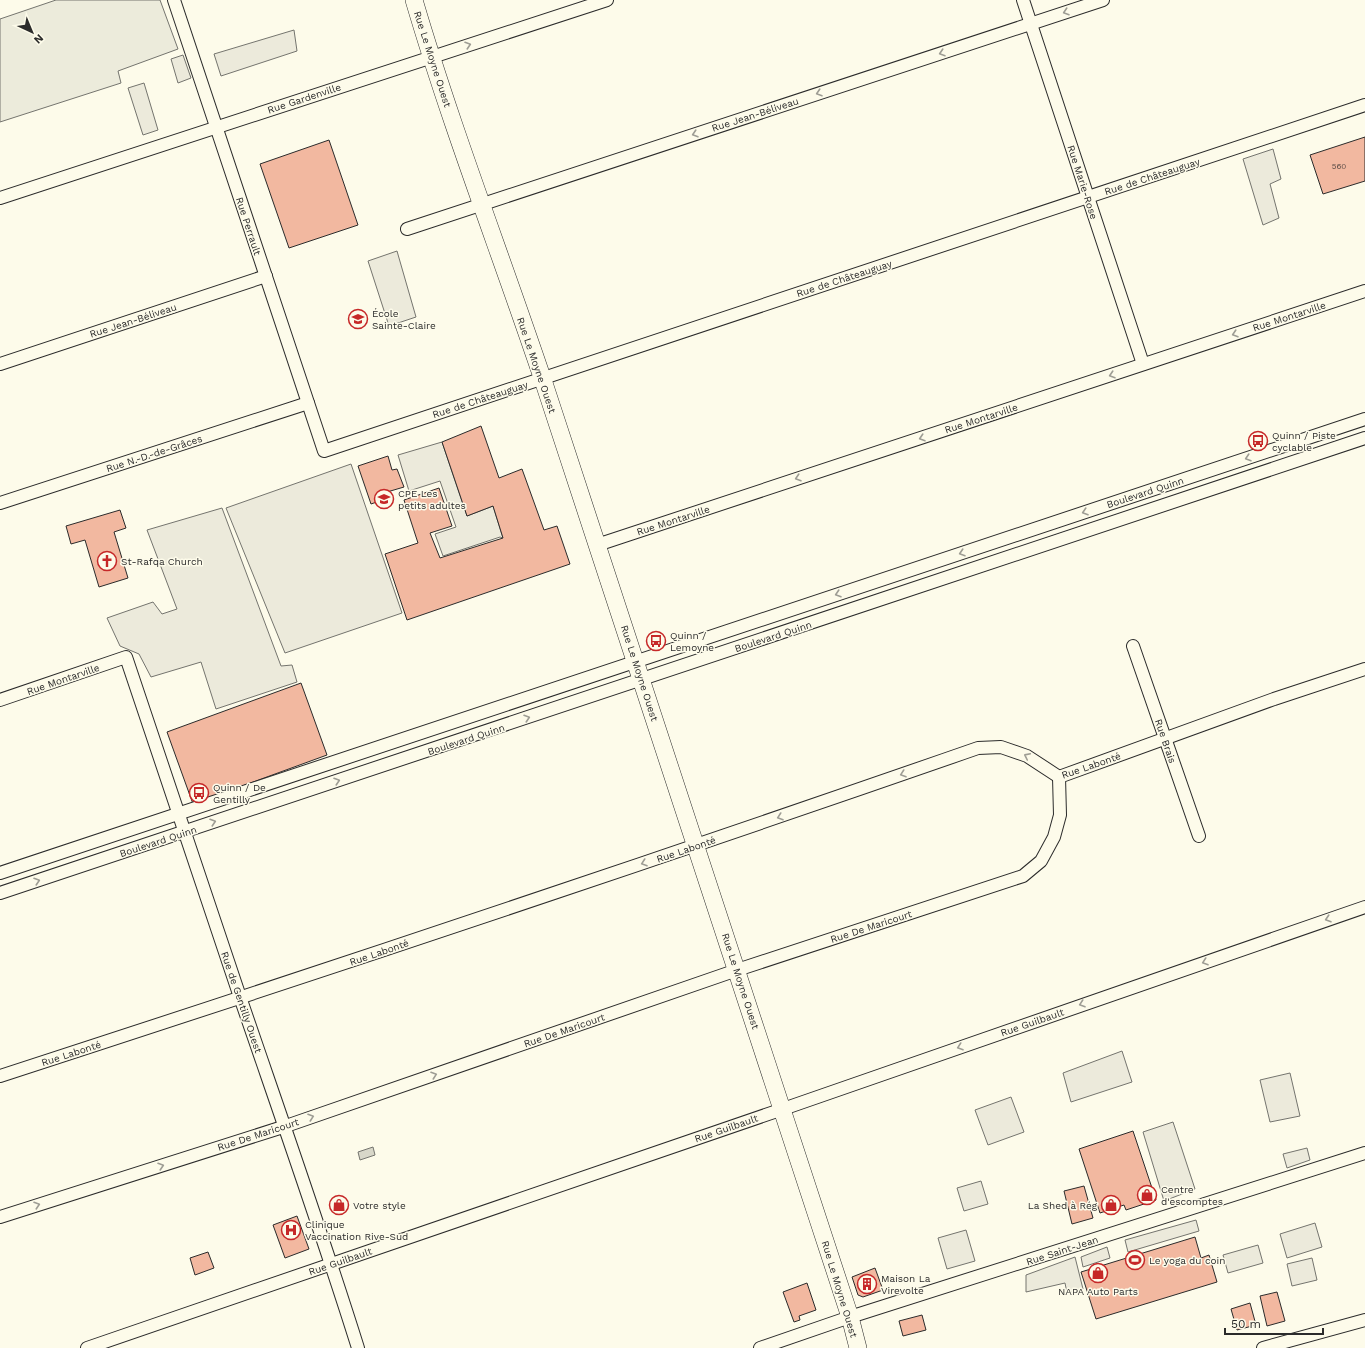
<svg xmlns="http://www.w3.org/2000/svg" width="1365" height="1348" font-family="'Work Sans',sans-serif">
  <rect width="100%" height="100%" fill="#fdfbea"/>
  <polygon fill="#ecebdb" stroke="#74746e" points="56,0 160,0 178,49 118,71 121,83 0,122 0,19"/>
  <g fill="#eceadb" stroke="#74746e">
    <polygon points="294,30 297,51 221,76 214,54"/>
    <polygon points="183,55 191,78 178,83 171,59"/>
    <polygon points="144,83 158,130 143,135 128,88"/>
    <polygon points="1273,149 1281,179 1270,184 1279,218 1263,225 1243,159"/>
    <polygon points="397,251 416,317 389,326 368,261"/>
    <polygon points="442,442 467,516 493,506 503,538 500,537 443,556 435,534 456,527 440,481 409,491 398,455"/>
    <polygon points="351,464 402,613 285,653 226,508"/>
    <polygon points="222,508 281,666 292,665 297,682 216,709 201,662 151,677 139,654 120,646 107,618 153,602 162,614 177,609 147,530"/>
    <polygon points="1122,1051 1132,1082 1071,1102 1063,1073"/>
    <polygon points="1290,1073 1300,1116 1270,1122 1260,1080"/>
    <polygon points="1011,1097 1024,1132 988,1145 975,1110"/>
    <polygon points="1173,1122 1195,1189 1164,1201 1143,1132"/>
    <polygon points="1307,1148 1310,1160 1287,1168 1283,1154"/>
    <polygon points="981,1181 988,1204 964,1211 957,1188"/>
    <polygon points="1196,1220 1199,1231 1128,1252 1125,1240"/>
    <polygon points="1315,1223 1322,1247 1287,1258 1280,1234"/>
    <polygon points="966,1230 975,1261 947,1269 938,1238"/>
    <polygon points="1258,1245 1263,1263 1228,1273 1223,1255"/>
    <polygon points="1107,1247 1110,1258 1083,1267 1081,1257"/>
    <polygon points="1075,1257 1083,1289 1067,1293 1065,1283 1026,1292 1026,1275"/>
    <polygon points="1312,1258 1317,1280 1292,1286 1287,1264"/>
  </g>
  <polygon fill="#d8d7c9" stroke="#74746e" points="373,1147 375,1155 360,1160 358,1152"/>
  <g fill="#f2b8a0" stroke="#2b2b2b">
    <polygon points="1365,137 1365,181 1323,194 1310,155"/>
    <polygon points="329,140 358,225 289,248 260,164"/>
    <polygon points="481,426 499,478 522,469 544,530 557,526 570,564 407,620 385,554 418,543 404,500 439,488 452,526 430,533 440,558 503,538 493,506 467,516 442,442"/>
    <polygon points="388,456 392,470 397,469 404,487 387,492 388,498 371,504 358,466"/>
    <polygon points="120,510 126,528 114,532 128,578 99,587 85,540 71,544 66,526"/>
    <polygon points="301,683 327,755 193,804 167,732"/>
    <polygon points="1133,1131 1156,1200 1126,1210 1124,1205 1100,1213 1079,1149"/>
    <polygon points="1084,1186 1093,1218 1072,1224 1064,1191"/>
    <polygon points="297,1216 309,1249 285,1258 273,1225"/>
    <polygon points="1195,1237 1201,1258 1209,1255 1217,1282 1096,1319 1081,1272"/>
    <polygon points="208,1252 214,1268 195,1275 190,1258"/>
    <polygon points="875,1268 883,1290 863,1297 858,1295 852,1277"/>
    <polygon points="807,1283 816,1310 799,1316 800,1320 794,1322 783,1292"/>
    <polygon points="1277,1292 1285,1321 1267,1326 1260,1296"/>
    <polygon points="1250,1303 1256,1325 1237,1330 1231,1309"/>
    <polygon points="922,1315 926,1330 903,1336 899,1321"/>
  </g>
  <g fill="none" stroke-linecap="round" stroke-linejoin="round">
    <g stroke="#2b2b2b" stroke-width="14">
      <g id="street">
        <polyline points="174,0 324,451 1365,105"/>
        <polyline points="1023,0 1143,364"/>
        <polyline points="0,198 607,0"/>
        <polyline points="407,229 1103,0"/>
        <polyline points="0,364 266,276"/>
        <polyline points="0,503 308,403"/>
        <polyline points="597,545 1365,291"/>
        <polyline points="1133,646 1199,836"/>
        <path d="M0 700 126 657C164 771 202 884 240 997 280 1114 321 1230 358 1348"/>
        <polyline points="1059,777 1274,699 1365,669"/>
        <polyline points="0,873 1365,419"/>
        <polyline points="0,893 1365,438"/>
        <path d="M0 1076C327 970 653 861 978 748L1001 747 1027 756 1059 777"/>
        <polyline points="0,1217 286,1126 737,970 1023,876 1041,861 1054,837 1060,815 1059,777"/>
        <polyline points="87,1348 783,1109 1365,907"/>
        <polyline points="760,1348 850,1317 1365,1153"/>
        <polyline points="1263,1348 1365,1320"/>
      </g>
    </g>
    <g stroke="#2b2b2b" stroke-width="18">
      <path id="secondary" d="M414 0C452 129 501 255 544 383 647 694 750 1005 850 1317L858 1348"/>
    </g>
    <use href="#street" stroke="#fdfbea" stroke-width="12"/>
    <use href="#secondary" stroke="#fdfbea" stroke-width="17"/>
  </g>
  <defs><path id="oneway-chevron" d="M-2-3.5L2.5 0L-2 3.5" fill="none" stroke-width="1.6" stroke-linecap="round" stroke-linejoin="round"/></defs>
  <g stroke="#9e9d94">
    <use href="#oneway-chevron" transform="translate(1066 12) rotate(162)"/>
    <use href="#oneway-chevron" transform="translate(468 45) rotate(-18)"/>
    <use href="#oneway-chevron" transform="translate(942 53) rotate(162)"/>
    <use href="#oneway-chevron" transform="translate(819 93) rotate(162)"/>
    <use href="#oneway-chevron" transform="translate(695 134) rotate(162)"/>
    <use href="#oneway-chevron" transform="translate(1235 334) rotate(162)"/>
    <use href="#oneway-chevron" transform="translate(1112 375) rotate(162)"/>
    <use href="#oneway-chevron" transform="translate(922 438) rotate(162)"/>
    <use href="#oneway-chevron" transform="translate(1248 458) rotate(162)"/>
    <use href="#oneway-chevron" transform="translate(798 478) rotate(162)"/>
    <use href="#oneway-chevron" transform="translate(1085 512) rotate(162)"/>
    <use href="#oneway-chevron" transform="translate(962 553) rotate(162)"/>
    <use href="#oneway-chevron" transform="translate(838 594) rotate(162)"/>
    <use href="#oneway-chevron" transform="translate(527 718) rotate(-18)"/>
    <use href="#oneway-chevron" transform="translate(1027 756) rotate(-154)"/>
    <use href="#oneway-chevron" transform="translate(903 774) rotate(161)"/>
    <use href="#oneway-chevron" transform="translate(337 781) rotate(-18)"/>
    <use href="#oneway-chevron" transform="translate(780 817) rotate(161)"/>
    <use href="#oneway-chevron" transform="translate(213 822) rotate(-18)"/>
    <use href="#oneway-chevron" transform="translate(644 863) rotate(161)"/>
    <use href="#oneway-chevron" transform="translate(37 881) rotate(-18)"/>
    <use href="#oneway-chevron" transform="translate(1328 919) rotate(162)"/>
    <use href="#oneway-chevron" transform="translate(1205 962) rotate(161)"/>
    <use href="#oneway-chevron" transform="translate(1082 1004) rotate(161)"/>
    <use href="#oneway-chevron" transform="translate(960 1047) rotate(161)"/>
    <use href="#oneway-chevron" transform="translate(434 1075) rotate(-19)"/>
    <use href="#oneway-chevron" transform="translate(311 1117) rotate(-19)"/>
    <use href="#oneway-chevron" transform="translate(161 1166) rotate(-18)"/>
    <use href="#oneway-chevron" transform="translate(37 1205) rotate(-18)"/>
  </g>
  <defs>
    <g id="school-ring" transform="scale(1)"><circle r="9.5" fill="#fdfbea" stroke="#c62828" stroke-width="1.5"/><path d="M0-5L7-2L0 1L-7-2ZM-4 1L0 2.5L4 1V4Q0 6-4 4Z" fill="#c62828"/></g>
    <g id="bus-ring" transform="scale(1)"><circle r="9.5" fill="#fdfbea" stroke="#c62828" stroke-width="1.5"/><path d="M-5-6H5V4H4V6H2V4H-2V6H-4V4H-5ZM-3.5-4V0h7V-4ZM-3.5 1.2v1.5H-2V1.2ZM2 1.2v1.5H3.5V1.2Z" fill="#c62828"/></g>
    <g id="church-ring" transform="scale(1)"><circle r="9.5" fill="#fdfbea" stroke="#c62828" stroke-width="1.5"/><path d="M-1.2-6h2.4v3.5h3.3v2.4h-3.3V6h-2.4V-.1h-3.3v-2.4h3.3Z" fill="#c62828"/></g>
    <g id="shop-ring" transform="scale(1)"><circle r="9.5" fill="#fdfbea" stroke="#c62828" stroke-width="1.5"/><path d="M-5-2.5h2.3a2.7 3.5 0 0 1 5.4 0H5L5.5 6h-11ZM-1.5-2.5h3a1.5 2.3 0 0 0-3 0Z" fill="#c62828"/></g>
    <g id="hospital-ring" transform="scale(1)"><circle r="9.5" fill="#fdfbea" stroke="#c62828" stroke-width="1.5"/><path d="M-5-5h3v3.5h4V-5h3V5h-3V1.5h-4V5h-3Z" fill="#c62828"/></g>
    <g id="stadium-ring" transform="scale(1)"><circle r="9.5" fill="#fdfbea" stroke="#c62828" stroke-width="1.5"/><path d="M0-5a6.5 5 0 1 0 0 10a6.5 5 0 1 0 0-10ZM-3.5-1.8h7v3.6h-7Z" fill="#c62828"/></g>
    <g id="building-ring" transform="scale(1)"><circle r="9.5" fill="#fdfbea" stroke="#c62828" stroke-width="1.5"/><path d="M-4-6H4V6H1V3H-1V6H-4ZM-2.5-4.3h1.7v1.8h-1.7ZM.8-4.3h1.7v1.8H.8ZM-2.5-1h1.7V.8h-1.7ZM.8-1h1.7V.8H.8Z" fill="#c62828"/></g>
  </defs>
  <g fill-rule="evenodd">
    <use href="#school-ring" x="358" y="319"/>
    <use href="#bus-ring" x="1258" y="441"/>
    <use href="#school-ring" x="384" y="499"/>
    <use href="#church-ring" x="107" y="561"/>
    <use href="#bus-ring" x="656" y="641"/>
    <use href="#bus-ring" x="199" y="793"/>
    <use href="#shop-ring" x="1147" y="1195"/>
    <use href="#shop-ring" x="339" y="1205"/>
    <use href="#shop-ring" x="1111" y="1205"/>
    <use href="#hospital-ring" x="291" y="1230"/>
    <use href="#stadium-ring" x="1135" y="1260"/>
    <use href="#shop-ring" x="1098" y="1273"/>
    <use href="#building-ring" x="867" y="1284"/>
  </g>
  <g text-anchor="middle" stroke-width="3" stroke-linejoin="round" paint-order="stroke">
    <g font-size="8" fill="#5d4e48">
      <text x="1339" y="169">560</text>
    </g>
    <g font-size="10" fill="#2b2b2b" stroke="#fdfbea">
      <text transform="translate(433 59) rotate(72)" y="4">Rue Le Moyne Ouest</text>
      <text transform="translate(304 98) rotate(-18)" y="4">Rue Gardenville</text>
      <text transform="translate(755 114) rotate(-18)" y="4">Rue Jean-Béliveau</text>
      <text transform="translate(1152 176) rotate(-18)" y="4">Rue de Châteauguay</text>
      <text transform="translate(1083 182) rotate(72)" y="4">Rue Marie-Rose</text>
      <text transform="translate(249 226) rotate(72)" y="4">Rue Perrault</text>
      <text transform="translate(844 278) rotate(-18)" y="4">Rue de Châteauguay</text>
      <text transform="translate(1289 316) rotate(-18)" y="4">Rue Montarville</text>
      <text transform="translate(133 320) rotate(-18)" y="4">Rue Jean-Béliveau</text>
      <text transform="translate(537 365) rotate(71)" y="4">Rue Le Moyne Ouest</text>
      <text transform="translate(480 399) rotate(-18)" y="4">Rue de Châteauguay</text>
      <text transform="translate(981 418) rotate(-18)" y="4">Rue Montarville</text>
      <text transform="translate(154 453) rotate(-18)" y="4">Rue N.-D.-de-Grâces</text>
      <text transform="translate(1145 492) rotate(-18)" y="4">Boulevard Quinn</text>
      <text transform="translate(673 520) rotate(-18)" y="4">Rue Montarville</text>
      <text transform="translate(773 636) rotate(-18)" y="4">Boulevard Quinn</text>
      <text transform="translate(640 673) rotate(72)" y="4">Rue Le Moyne Ouest</text>
      <text transform="translate(63 679) rotate(-19)" y="4">Rue Montarville</text>
      <text transform="translate(466 739) rotate(-18)" y="4">Boulevard Quinn</text>
      <text transform="translate(1166 741) rotate(71)" y="4">Rue Brais</text>
      <text transform="translate(1091 765) rotate(-19)" y="4">Rue Labonté</text>
      <text transform="translate(158 841) rotate(-18)" y="4">Boulevard Quinn</text>
      <text transform="translate(686 849) rotate(-19)" y="4">Rue Labonté</text>
      <text transform="translate(871 926) rotate(-18)" y="4">Rue De Maricourt</text>
      <text transform="translate(379 952) rotate(-19)" y="4">Rue Labonté</text>
      <text transform="translate(741 981) rotate(72)" y="4">Rue Le Moyne Ouest</text>
      <text transform="translate(242 1002) rotate(71)" y="4">Rue de Gentilly Ouest</text>
      <text transform="translate(1032 1022) rotate(-19)" y="4">Rue Guilbault</text>
      <text transform="translate(564 1030) rotate(-19)" y="4">Rue De Maricourt</text>
      <text transform="translate(71 1053) rotate(-18)" y="4">Rue Labonté</text>
      <text transform="translate(726 1128) rotate(-19)" y="4">Rue Guilbault</text>
      <text transform="translate(258 1134) rotate(-18)" y="4">Rue De Maricourt</text>
      <text transform="translate(1062 1250) rotate(-18)" y="4">Rue Saint-Jean</text>
      <text transform="translate(340 1261) rotate(-19)" y="4">Rue Guilbault</text>
      <text transform="translate(840 1289) rotate(73)" y="4">Rue Le Moyne Ouest</text>
    </g>
    <g font-size="10" fill="#2b2b2b" stroke="#fdfbea" text-anchor="start">
      <text x="372" y="317">École<tspan x="372" dy="12">Sainte-Claire</tspan></text>
      <text x="1272" y="439">Quinn / Piste<tspan x="1272" dy="12">cyclable</tspan></text>
      <text x="398" y="497">CPE Les<tspan x="398" dy="12">petits adultes</tspan></text>
      <text x="121" y="565">St-Rafqa Church</text>
      <text x="670" y="639">Quinn /<tspan x="670" dy="12">Lemoyne</tspan></text>
      <text x="213" y="791">Quinn / De<tspan x="213" dy="12">Gentilly</tspan></text>
      <text x="1161" y="1193">Centre<tspan x="1161" dy="12">d'escomptes</tspan></text>
      <text x="353" y="1209">Votre style</text>
      <text x="1097" y="1209" text-anchor="end">La Shed à Rég</text>
      <text x="305" y="1228">Clinique<tspan x="305" dy="12">Vaccination Rive-Sud</tspan></text>
      <text x="1149" y="1264">Le yoga du coin</text>
      <text x="881" y="1282">Maison La<tspan x="881" dy="12">Virevolte</tspan></text>
      <text x="1098" y="1295" text-anchor="middle">NAPA Auto Parts</text>
    </g>
  </g>
  <g transform="translate(32 32) rotate(136)" stroke="#fdfbea" stroke-width="3" paint-order="stroke">
  <path d="M0-3L7 15L0 10L-7 15Z" fill="#2b2b2b"/>
  <text y="-6" font-size="11" font-weight="bold" text-anchor="middle" fill="#2b2b2b">N</text>
  </g>
  <path d="M1225 1328v6h98v-6" fill="none" stroke="#2b2b2b" stroke-width="2"/>
  <text x="1231" y="1328" font-size="12" fill="#2b2b2b" stroke="#fdfbea" stroke-width="3" paint-order="stroke">50 m</text>
</svg>
